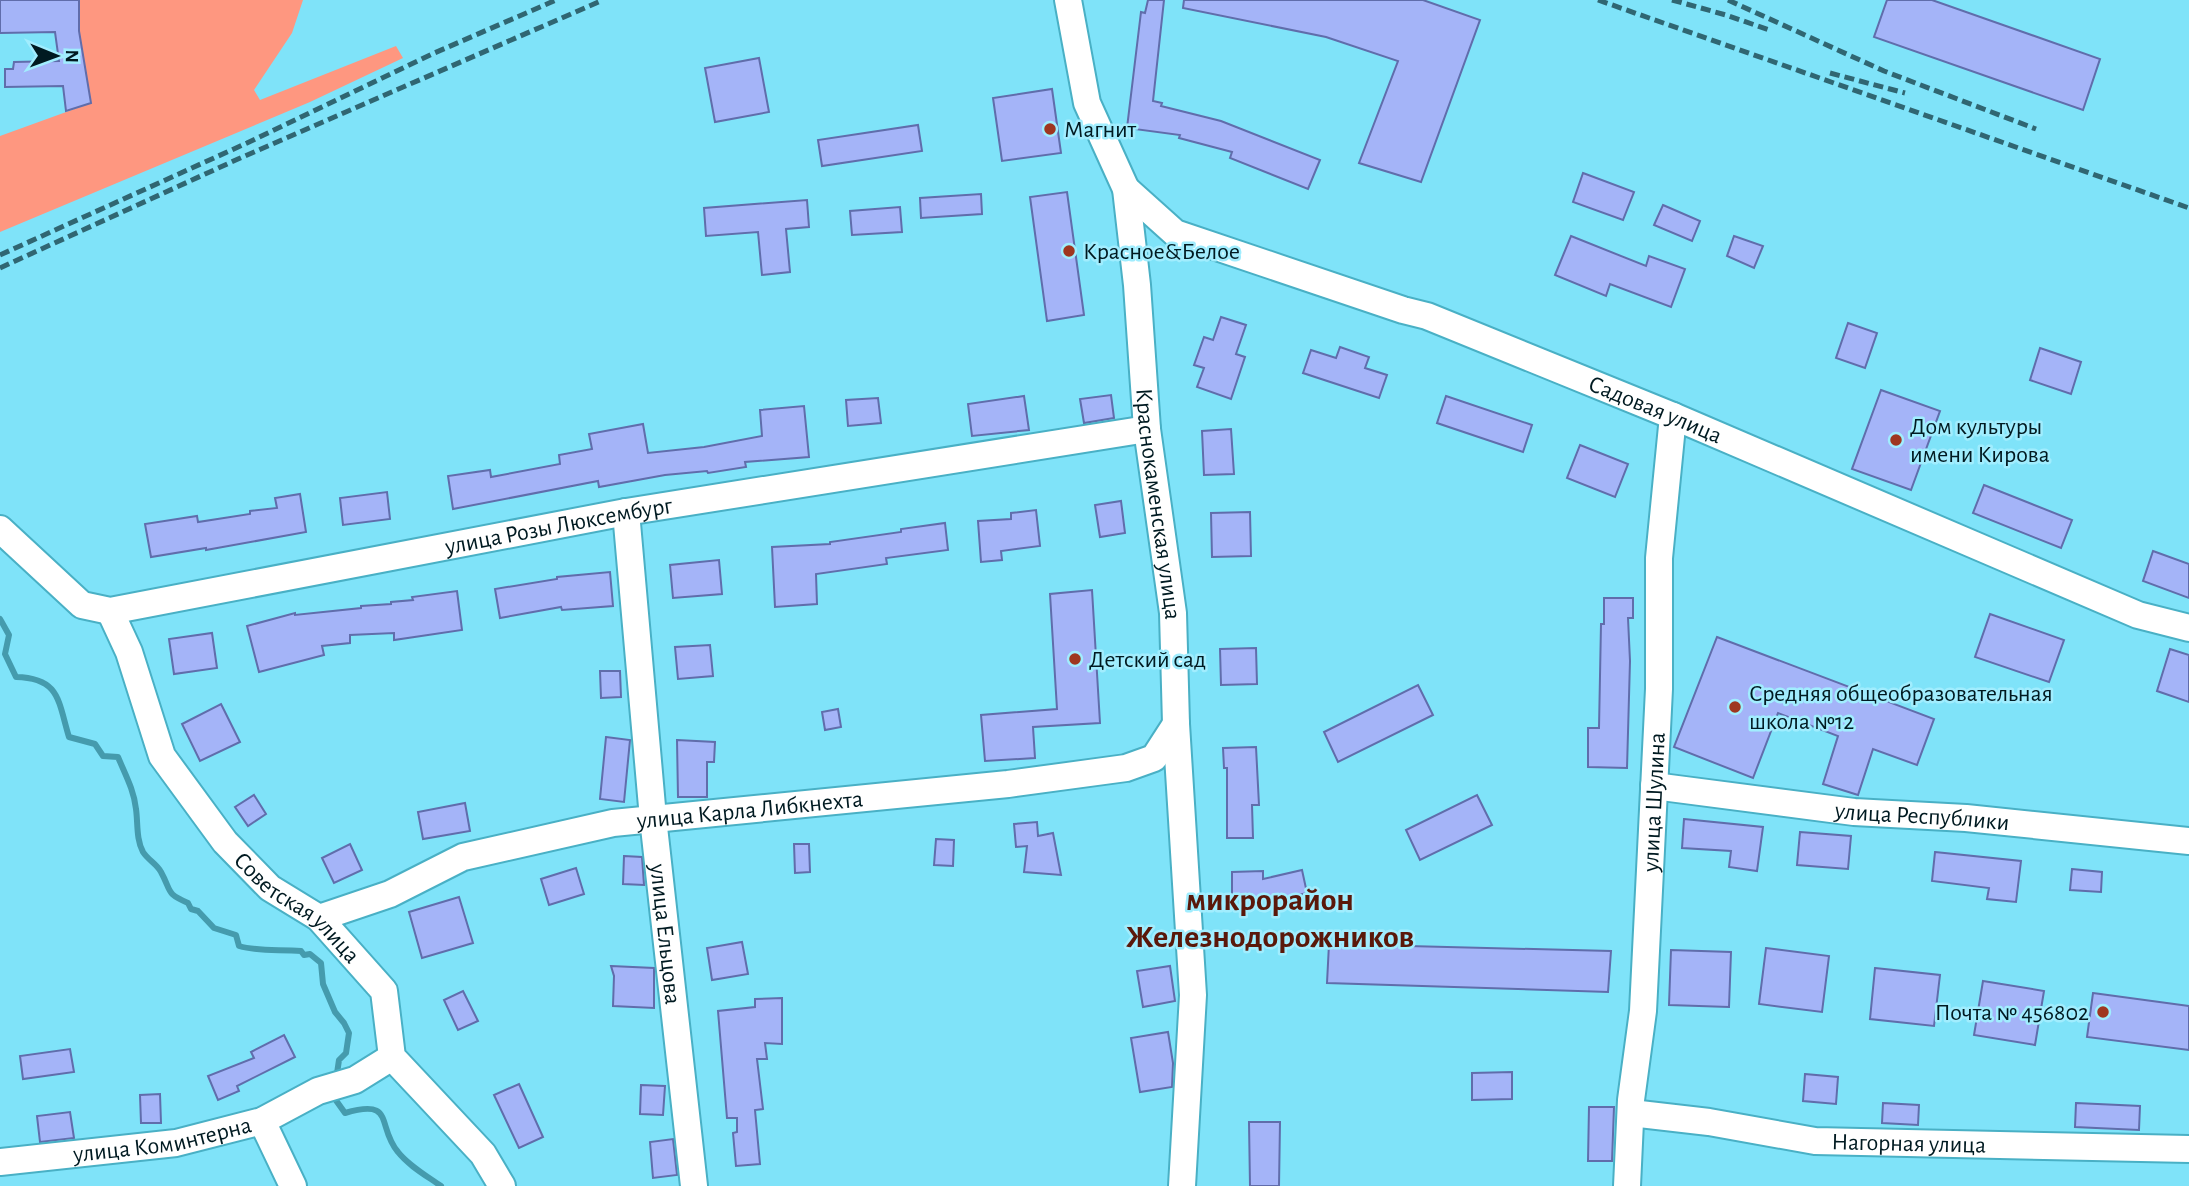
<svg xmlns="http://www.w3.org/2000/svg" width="2189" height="1186" font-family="'Alegreya Sans',sans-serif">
  <rect width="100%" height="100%" fill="#7fe3f9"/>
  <polygon fill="#fe9780" points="79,0 303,0 292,33 254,90 260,100 396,46 403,58 310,102 0,232 0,136 91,103 79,31"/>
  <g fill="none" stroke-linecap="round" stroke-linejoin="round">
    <g stroke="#459bad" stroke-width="6">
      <path d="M0 619 9 635 5 654 16 677C60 678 58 701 69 737L95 744 103 756 118 757C125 774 134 790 136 809 138 823 136 839 143 852 148 860 157 864 161 872 172 892 165 893 188 903L191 909 198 911 214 928 236 935 239 946C259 952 280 949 301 951L304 955 310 954 321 963 323 984 335 1012 344 1023 349 1033 346 1053 339 1060 336 1080"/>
      <path d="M335 1094V1099L345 1113C396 1098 376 1126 398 1152 409 1166 427 1176 441 1186"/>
    </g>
  </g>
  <g fill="#a4b4f8" stroke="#606dab" stroke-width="2">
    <polygon points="0,0 79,0 79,31 91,103 66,111 63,86 5,87 5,69 13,69 14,62 59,61 55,32 0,33"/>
    <polygon points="1148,0 1164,0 1153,101 1162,103 1161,106 1221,121 1320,160 1308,189 1230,158 1232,152 1179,138 1180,135 1127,128 1141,12 1145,13"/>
    <polygon points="1184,0 1423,0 1480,20 1421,182 1359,163 1398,61 1326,37 1183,8"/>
    <polygon points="1887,0 1932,0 2100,59 2083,110 1874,37"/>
    <polygon points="759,58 769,112 715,122 705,68"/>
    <polygon points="1052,89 1061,153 1002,161 993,98"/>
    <polygon points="918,125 922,151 822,166 818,140"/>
    <polygon points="1583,173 1634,192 1623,220 1573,202"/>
    <polygon points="1067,192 1084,315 1047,321 1030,197"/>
    <polygon points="981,194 982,214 921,218 920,198"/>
    <polygon points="807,200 809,227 786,229 790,272 762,275 758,232 706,236 704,208"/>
    <polygon points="1663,205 1700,221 1692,241 1654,225"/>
    <polygon points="900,207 902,232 852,235 850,211"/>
    <polygon points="1571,236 1646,266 1649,256 1685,269 1671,307 1610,284 1606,296 1555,275"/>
    <polygon points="1734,236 1763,246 1754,268 1727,256"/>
    <polygon points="1221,317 1246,325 1236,354 1245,357 1231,399 1197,387 1204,368 1194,365 1204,337 1213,340"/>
    <polygon points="1848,323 1877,333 1865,368 1836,358"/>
    <polygon points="1340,347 1369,357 1365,368 1387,375 1379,398 1303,373 1311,350 1336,358"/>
    <polygon points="2040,348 2081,362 2071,394 2030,380"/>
    <polygon points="1881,390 1940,411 1911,490 1852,469"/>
    <polygon points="1111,395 1114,418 1084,423 1080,399"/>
    <polygon points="1024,396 1029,430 972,436 968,404"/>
    <polygon points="1446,396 1532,425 1523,452 1437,423"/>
    <polygon points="878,398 881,423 848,426 846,400"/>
    <polygon points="804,406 809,457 745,462 746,467 708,473 707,471 665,475 599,487 598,481 453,509 448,476 490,470 491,477 560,464 559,455 592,449 589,434 643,424 648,453 704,447 762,436 760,410"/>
    <polygon points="1231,429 1234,474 1204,475 1202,431"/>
    <polygon points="1580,445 1628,464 1615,497 1567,478"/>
    <polygon points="1984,485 2072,520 2061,548 1973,513"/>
    <polygon points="387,492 390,519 343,525 340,498"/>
    <polygon points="300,494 306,532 206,550 206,548 151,557 145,524 197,516 198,522 250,514 250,511 277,508 275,498"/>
    <polygon points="1121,501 1125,533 1100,537 1095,505"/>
    <polygon points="1036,510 1040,546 1001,551 1002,560 981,562 978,521 1011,519 1011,513"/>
    <polygon points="1250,512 1251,556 1212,557 1211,513"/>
    <polygon points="945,523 948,550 886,558 887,564 816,574 817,604 775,607 772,547 830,544 830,542 901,532 901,529"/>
    <polygon points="2153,551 2189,564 2189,598 2143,581"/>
    <polygon points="719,560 722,594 673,598 670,565"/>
    <polygon points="610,572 613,606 562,610 561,607 500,618 495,589 557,579 557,577"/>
    <polygon points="1092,590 1100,723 1033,727 1035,758 985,761 981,715 1057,709 1050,594"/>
    <polygon points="457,591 462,630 394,640 394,633 350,635 350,643 322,646 324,655 259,672 247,626 295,613 295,615 361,608 361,606 391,604 391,602 413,600 412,597"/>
    <polygon points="1604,598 1633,598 1633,618 1628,618 1630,661 1627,768 1588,767 1588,728 1599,728 1601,624 1604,624"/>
    <polygon points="1990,614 2064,640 2049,682 1975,657"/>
    <polygon points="212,633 217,668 174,674 169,639"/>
    <polygon points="1717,637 1934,719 1917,765 1873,749 1858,795 1823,784 1838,736 1778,713 1753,778 1674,747"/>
    <polygon points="710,645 713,676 678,679 675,647"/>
    <polygon points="1256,648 1257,684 1221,685 1220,649"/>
    <polygon points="2170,649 2189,655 2189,702 2157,691"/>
    <polygon points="600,671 620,671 621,697 601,698"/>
    <polygon points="1418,685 1433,715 1338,762 1324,732"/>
    <polygon points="221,704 240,742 200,761 182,724"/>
    <polygon points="838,709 841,727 825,730 822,712"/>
    <polygon points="606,737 630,740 624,802 600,799"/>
    <polygon points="677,740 715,742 714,762 707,762 707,797 678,797"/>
    <polygon points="1256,747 1259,805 1252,805 1253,838 1227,838 1227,768 1224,768 1223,748"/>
    <polygon points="254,795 266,814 248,826 235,807"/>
    <polygon points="1477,795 1492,825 1420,860 1406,830"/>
    <polygon points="465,803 470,831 423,839 418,812"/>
    <polygon points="1684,819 1763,827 1757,871 1729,867 1731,851 1682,848"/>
    <polygon points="1037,822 1038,836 1053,833 1061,875 1024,872 1027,846 1016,847 1014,824"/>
    <polygon points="1800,832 1851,836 1848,869 1797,865"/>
    <polygon points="936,839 954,840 953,866 934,865"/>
    <polygon points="350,844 362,870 334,883 322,858"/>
    <polygon points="794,844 809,844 810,872 795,873"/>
    <polygon points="1935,852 2021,861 2016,902 1987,899 1989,888 1932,881"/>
    <polygon points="624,856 642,857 644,885 623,884"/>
    <polygon points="576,868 584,894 549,905 541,879"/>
    <polygon points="2072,869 2102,872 2101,892 2070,890"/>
    <polygon points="1302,870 1307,893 1285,898 1232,898 1232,872 1263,871 1263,879"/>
    <polygon points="459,897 473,943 422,958 409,912"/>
    <polygon points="742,942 748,974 712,980 707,948"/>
    <polygon points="1329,944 1611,951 1608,992 1327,983"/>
    <polygon points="1766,948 1829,956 1822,1012 1759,1004"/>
    <polygon points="1671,950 1731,952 1729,1007 1669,1005"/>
    <polygon points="611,966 654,968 654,1008 613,1006 614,976"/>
    <polygon points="1170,966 1175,1001 1143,1007 1137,971"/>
    <polygon points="1875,968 1940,975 1934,1026 1870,1019"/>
    <polygon points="1983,981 2044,991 2035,1045 1974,1035"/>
    <polygon points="463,991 478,1021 458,1030 444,1000"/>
    <polygon points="2093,993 2189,1006 2189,1050 2087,1037"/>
    <polygon points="782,998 782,1044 765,1043 767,1059 757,1059 763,1109 755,1110 760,1164 736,1166 733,1133 737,1132 737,1118 727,1118 718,1011 755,1007 755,999"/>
    <polygon points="1168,1032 1173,1063 1172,1087 1140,1092 1131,1038"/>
    <polygon points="284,1035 295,1057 237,1086 239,1091 218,1100 208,1076 254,1058 251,1052"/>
    <polygon points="70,1049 74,1072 23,1079 20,1056"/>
    <polygon points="1512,1072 1512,1099 1472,1100 1472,1073"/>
    <polygon points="1805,1074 1838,1077 1836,1104 1803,1101"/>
    <polygon points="519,1084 543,1137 519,1148 494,1095"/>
    <polygon points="641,1085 665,1086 663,1115 640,1114"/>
    <polygon points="160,1094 161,1123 141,1123 140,1095"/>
    <polygon points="1883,1103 1919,1105 1918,1125 1882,1123"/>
    <polygon points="2076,1103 2140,1106 2139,1130 2075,1127"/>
    <polygon points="1589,1107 1614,1107 1612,1161 1588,1161"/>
    <polygon points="70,1112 74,1138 40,1142 37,1116"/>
    <polygon points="1249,1122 1280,1122 1279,1186 1250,1186"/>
    <polygon points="673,1139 677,1175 653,1178 650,1142"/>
  </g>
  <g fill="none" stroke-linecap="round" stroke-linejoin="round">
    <g stroke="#49b0c5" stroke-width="30">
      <g id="minor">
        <path id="s1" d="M1068 0 1087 103 1126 189 1137 285 1147 429 1173 613 1176 724 1193 995 1182 1186"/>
        <path id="s2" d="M1126 189 1175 233 1403 310 1427 316 1673 416 2138 615 2189 628"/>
        <path id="s3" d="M626 512 653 818 694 1186"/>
        <path id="s4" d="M0 529 82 605 110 611 626 512 1147 429"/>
        <path id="s5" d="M110 611 129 652 162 756 225 842 270 888 319 918 384 991 392 1057 483 1154 502 1186"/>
        <path id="s6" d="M1654 786 1854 812 1966 818 2189 841"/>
        <path id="s7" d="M319 918 390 894 463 857 613 823 1008 784 1126 768 1154 758 1176 724"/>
        <path id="s8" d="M1631 1113 1709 1122 1815 1141 2189 1149"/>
        <polyline points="262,1121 293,1186"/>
        <path id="s9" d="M0 1162 176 1143 262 1121 318 1091 355 1080 392 1057"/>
        <path id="s10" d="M1627 1186 1631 1100 1643 1011 1659 689V558L1673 416"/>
      </g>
    </g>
    <use href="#minor" stroke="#fff" stroke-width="26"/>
    <g stroke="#306672" stroke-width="5" stroke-dasharray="10 5" stroke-linecap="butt">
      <polyline points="1598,0 2189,208"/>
      <polyline points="1672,0 1726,15 1772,31"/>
      <polyline points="1728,0 1884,71 2036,129"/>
      <polyline points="1830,73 1905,93"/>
      <polyline points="0,255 247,143 432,54 556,0"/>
      <polyline points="0,268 238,159 603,0"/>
    </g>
  </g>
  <g fill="#9f3620" stroke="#a1edfe" stroke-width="2.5">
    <circle cx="1050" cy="129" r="7"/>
    <circle cx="1069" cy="251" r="7"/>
    <circle cx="1896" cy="440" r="7"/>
    <circle cx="1075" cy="659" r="7"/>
    <circle cx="1735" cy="707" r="7"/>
    <circle cx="2103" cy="1012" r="7"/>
  </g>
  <g text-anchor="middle" stroke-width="5" stroke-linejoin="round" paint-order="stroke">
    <g font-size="24" fill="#001a21" stroke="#a1edfe" text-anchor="start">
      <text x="1064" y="137">Магнит</text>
      <text x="1083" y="259">Красное&amp;Белое</text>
      <text x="1910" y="434">Дом культуры<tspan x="1910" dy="28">имени Кирова</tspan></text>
      <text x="1089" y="667">Детский сад</text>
      <text x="1749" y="701">Средняя общеобразовательная<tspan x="1749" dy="28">школа №12</tspan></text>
      <text x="2089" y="1020" text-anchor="end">Почта № 456802</text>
    </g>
    <g font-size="24" fill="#001a21" stroke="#a1edfe">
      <text dy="8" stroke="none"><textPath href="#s2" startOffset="578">Садовая улица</textPath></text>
      <text dy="8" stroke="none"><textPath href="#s1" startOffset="516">Краснокаменская улица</textPath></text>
      <text dy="8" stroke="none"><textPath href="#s4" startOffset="597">улица Розы Люксембург</textPath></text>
      <text dy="8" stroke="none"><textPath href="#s10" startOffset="385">улица Шулина</textPath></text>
      <text dy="8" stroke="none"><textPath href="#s7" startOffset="448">улица Карла Либкнехта</textPath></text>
      <text dy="8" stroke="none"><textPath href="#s6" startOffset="270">улица Республики</textPath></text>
      <text dy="8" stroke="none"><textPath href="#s5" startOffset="359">Советская улица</textPath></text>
      <text dy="8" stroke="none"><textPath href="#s3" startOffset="424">улица Ельцова</textPath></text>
      <text dy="8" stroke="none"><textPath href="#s9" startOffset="164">улица Коминтерна</textPath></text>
      <text dy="8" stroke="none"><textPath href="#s8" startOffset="280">Нагорная улица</textPath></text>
    </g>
    <g font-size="32" font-weight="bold" fill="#5a180a" stroke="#a1edfe">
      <text x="1270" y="910">микрорайон<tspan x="1270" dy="37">Железнодорожников</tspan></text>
    </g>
  </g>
  <g transform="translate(56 56) rotate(91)" stroke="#a1edfe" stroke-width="5" paint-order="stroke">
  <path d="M0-5L12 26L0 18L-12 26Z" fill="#001a21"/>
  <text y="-10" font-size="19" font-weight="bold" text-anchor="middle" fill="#001a21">N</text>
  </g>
</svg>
